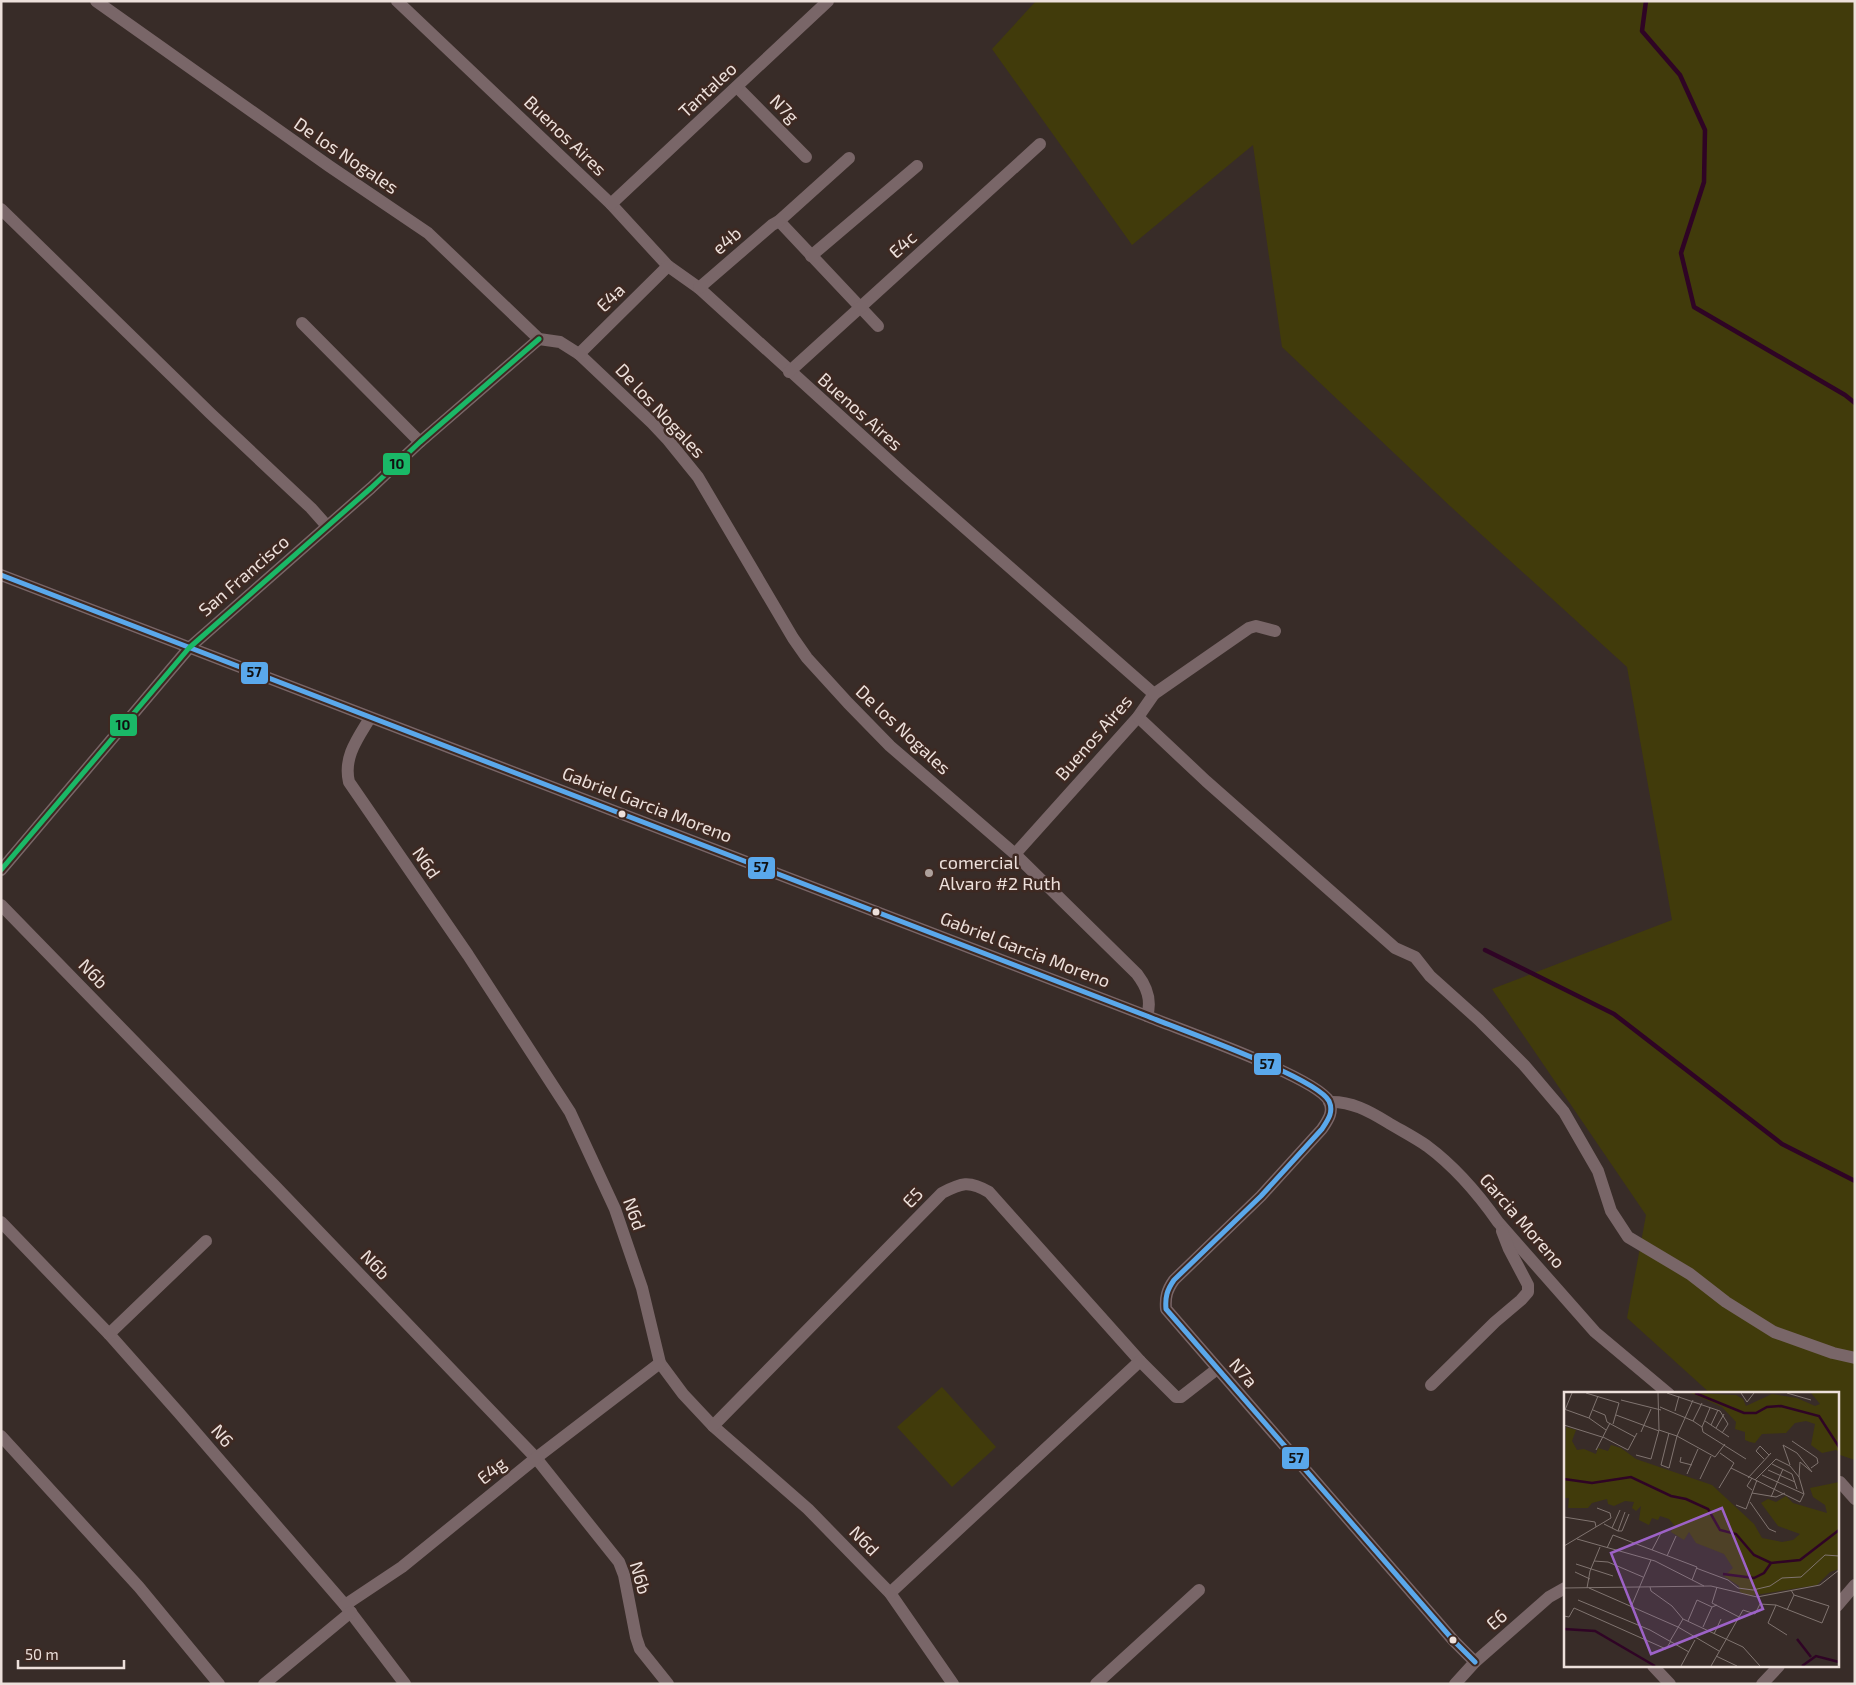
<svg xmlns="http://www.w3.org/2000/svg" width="1856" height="1685" font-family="'Exo 2',sans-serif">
  <rect width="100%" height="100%" fill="#382c28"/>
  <g fill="#413b0b">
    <polygon points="1036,1 1855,1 1855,1460 1837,1454 1837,1394 1711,1394 1627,1318 1646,1215 1492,989 1672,920 1627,667 1450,506 1282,347 1253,145 1132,245 992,49"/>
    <polygon points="942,1387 996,1447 952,1487 897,1427"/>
  </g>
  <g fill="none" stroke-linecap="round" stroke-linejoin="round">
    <g stroke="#2f0425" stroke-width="4.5">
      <polyline points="1646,1 1642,31 1680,75 1705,130 1704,182 1681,253 1694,307 1845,395 1855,403"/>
      <polyline points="1485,950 1614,1014 1782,1144 1855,1181"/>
    </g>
    <g stroke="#796668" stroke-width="12">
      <path d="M96 1 329 166 428 233 539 339 560 342 579 354 652 423 668 440 698 477 793 638 807 658 848 703 890 746 1015 854 1137 974C1147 987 1152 1000 1147 1016"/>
      <polyline points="397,1 611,204 668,266 699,288 906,476 1154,694 1138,717 1015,854"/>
      <polyline points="737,87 806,157"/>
      <polyline points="611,204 828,1"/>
      <polyline points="1,209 211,414 311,508 327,526"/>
      <polyline points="779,221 878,326"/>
      <polyline points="811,256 917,166"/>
      <polyline points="699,288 772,225 779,221 849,158"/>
      <polyline points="302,323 420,442"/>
      <polyline points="579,354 668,266"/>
      <polyline points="789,372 1040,144"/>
      <path d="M1 575 1147 1016C1178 1029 1316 1077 1329 1101 1334 1112 1328 1120 1322 1129L1261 1196 1174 1280C1167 1290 1165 1297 1166 1309L1453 1640 1475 1662"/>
      <polyline points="1154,694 1249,628 1256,626 1275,631"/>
      <polyline points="1138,717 1206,781 1395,948 1415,957 1430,976 1479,1020 1524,1065 1564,1112 1598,1171 1611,1211 1628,1237 1690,1274 1726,1302 1774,1332 1833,1353 1855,1358"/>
      <path d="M370 718C358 738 343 757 349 782L468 955 570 1112 615 1209 642 1288 660 1363 683 1394 713 1426 808 1509 890 1593 953 1684"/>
      <polyline points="1,870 189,648 371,488 420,442 539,339"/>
      <polyline points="1,905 274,1185 536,1458 619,1562 624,1575 636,1637 640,1649 668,1684"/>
      <path d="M1329 1102C1351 1101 1369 1111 1387 1122 1400 1130 1414 1137 1427 1146 1454 1166 1479 1195 1498 1222L1595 1332 1669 1394"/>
      <polyline points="1,1222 109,1334 179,1413 345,1605 405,1684"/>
      <polyline points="109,1334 206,1241"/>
      <polyline points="1431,1385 1495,1322 1521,1300 1528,1292 1528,1285 1509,1249 1502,1231"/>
      <path d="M713 1426 942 1193C961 1183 969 1180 989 1192L1140 1361"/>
      <polyline points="1,1436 139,1587 219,1684"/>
      <polyline points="1840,1482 1855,1499"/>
      <polyline points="890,1593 1140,1361 1176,1397 1181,1397 1217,1369"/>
      <polyline points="345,1605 402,1567 536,1458 660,1363"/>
      <polyline points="1837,1606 1855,1585"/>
      <polyline points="1653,1666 1670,1684"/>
      <polyline points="264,1684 351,1612"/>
      <polyline points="1096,1684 1199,1590"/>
      <polyline points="1455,1684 1475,1662 1549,1597 1565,1588"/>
      <polyline points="1762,1684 1779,1666"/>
    </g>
    <g stroke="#3e2922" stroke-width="9">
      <path id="bus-1" d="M1 575 1147 1016C1178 1029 1316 1077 1329 1101 1334 1112 1328 1120 1322 1129L1261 1196 1174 1280C1167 1290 1165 1297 1166 1309L1453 1640 1475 1662"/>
    </g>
    <g stroke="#3e2922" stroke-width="9">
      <polyline id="bus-2" points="1,870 189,648 371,488 420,442 539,339"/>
    </g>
    <use href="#bus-1" stroke="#5aa8eb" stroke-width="5"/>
    <use href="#bus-2" stroke="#1ab867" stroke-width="5"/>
  </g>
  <g fill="#ede0db" stroke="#3e2922" stroke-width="2">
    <circle cx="622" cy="814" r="4.5"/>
    <circle cx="876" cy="912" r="4.5"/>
    <circle cx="1453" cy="1640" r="4.5"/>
  </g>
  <circle fill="#aea19c" stroke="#3e2922" stroke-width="2" cx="929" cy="873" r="5"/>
  <g text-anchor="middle" stroke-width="5" stroke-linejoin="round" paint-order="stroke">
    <g font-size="18" fill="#ede0db" stroke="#3e2922">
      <text transform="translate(708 90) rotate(-43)" y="6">Tantaleo</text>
      <text transform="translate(784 109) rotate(45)" y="6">N7g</text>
      <text transform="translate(565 136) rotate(44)" y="6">Buenos Aires</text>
      <text transform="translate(346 156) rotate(34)" y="6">De los Nogales</text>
      <text transform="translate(727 241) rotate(-41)" y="6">e4b</text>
      <text transform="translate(903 245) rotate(-42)" y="6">E4c</text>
      <text transform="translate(611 298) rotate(-45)" y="6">E4a</text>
      <text transform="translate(660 411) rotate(47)" y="6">De los Nogales</text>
      <text transform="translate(860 412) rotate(42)" y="6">Buenos Aires</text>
      <text transform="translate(244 576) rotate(-41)" y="6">San Francisco</text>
      <text transform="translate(903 730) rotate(43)" y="6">De los Nogales</text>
      <text transform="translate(1094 738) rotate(-49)" y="6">Buenos Aires</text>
      <text transform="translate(647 805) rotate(21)" y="6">Gabriel Garcia Moreno</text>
      <text transform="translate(426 863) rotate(55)" y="6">N6d</text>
      <text transform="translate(1025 950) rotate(21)" y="6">Gabriel Garcia Moreno</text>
      <text transform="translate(93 974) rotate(46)" y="6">N6b</text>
      <text transform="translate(913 1198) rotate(-46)" y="6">E5</text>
      <text transform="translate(634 1214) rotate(70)" y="6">N6d</text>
      <text transform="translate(1522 1221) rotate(49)" y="6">Garcia Moreno</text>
      <text transform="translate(375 1265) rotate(46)" y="6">N6b</text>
      <text transform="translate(1243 1373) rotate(49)" y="6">N7a</text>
      <text transform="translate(222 1436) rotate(50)" y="6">N6</text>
      <text transform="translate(492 1471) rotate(-39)" y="6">E4g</text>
      <text transform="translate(864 1541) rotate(46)" y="6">N6d</text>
      <text transform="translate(640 1578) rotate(73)" y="6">N6b</text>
      <text transform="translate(1497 1620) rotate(-41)" y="6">E6</text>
    </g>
    <g font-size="18" fill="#ede0db" stroke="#3e2922" text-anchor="start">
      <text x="939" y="869">comercial<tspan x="939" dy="21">Alvaro #2 Ruth</tspan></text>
    </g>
  </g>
  <g transform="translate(1564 1392)">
    <rect width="275" height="275" fill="#382c28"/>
    <path d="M127 1 172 3 179 7 182 14 208 2 233 6 251 14 256 12 247 1H274L275 60 272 58 258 61 247 53 251 32 242 29 231 31 222 41 198 42 191 51 186 50 181 48V40L171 37 172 30 158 15ZM2 35 12 38 8 49 13 58 20 57 32 62 34 56 44 59 47 53 57 56 72 67 148 93 190 132 198 146 218 150 229 148 236 142 214 134 197 111 204 107 212 110 222 104 229 111 263 121 261 113 249 105 246 96 275 90V177L266 180 253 193 185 204 176 200 175 194 160 184 169 176 160 162 132 151 125 140 120 148 107 140 110 133 105 127 96 124 94 128 88 126 85 133 75 128 77 114 72 119 68 116 70 110 61 109 50 114 44 112 43 107 28 111 24 116H4L5 106H0Z" fill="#413b0b"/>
    <path fill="none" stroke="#2f0425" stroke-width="2.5" d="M131 1 180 21H192L203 15 217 14 255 24 275 55M0 87 28 91 67 85 107 104 122 107 144 117 156 138 172 142 190 163 207 171 236 168 275 138M159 182 190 186 200 181 207 171M0 237 31 239 91 274M233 247 247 265M238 274 252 264 275 270"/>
    <path fill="none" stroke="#807470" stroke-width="1" d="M22 1 55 11 49 32M103 1 156 19 164 32 158 41M177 1 183 10 190 1M223 1 247 8M57 8 97 18M96 15 129 29 138 35 139 40 182 67M0 17 25 26 42 38M1 18 8 1M29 18 41 23 43 30 71 45M111 19 115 4M52 23 95 39M25 26 34 4M129 29 138 11M141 29 165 45M0 33 38 45M147 33 154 18M138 35 146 16M152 36 160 22M95 38 113 44 151 65 161 52M77 40 87 17M105 41 97 73 105 76 113 44 129 8M39 45 64 58 73 41M228 49 253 66 254 71 247 76M219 53 233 61 248 80 236 70M219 53 226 73M32 58 46 31M72 63 87 67 95 38 94 1M117 65 116 70 128 73M200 67 192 59 196 54 205 63M236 70 235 85 240 102M208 72 228 82 233 97M167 76 236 110 240 102M204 78 231 90M123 82 134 57M198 83 240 102M184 86 207 61M188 86 183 94 188 98M136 87 147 64M191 88 212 67 226 74 235 85M155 96 170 71 156 61M188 101 212 105 221 101M207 105 219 77M186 110 205 137 212 140M172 113 182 117 193 88M0 125 31 130 32 135M40 132 54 139M48 136 56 118M54 139H58L65 122M54 139 61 120M13 147 91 169 140 194M0 154 47 126 46 121 33 116M43 156 49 143 133 175 128 188M88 158 97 141M103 164 112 144M30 169 44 170 79 185M12 172 49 184M132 176 164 188 174 196 189 198 206 194 218 186 237 185 261 163 275 164M11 180 26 187M86 195 87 199 108 214 119 227 179 255 196 274M153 195 148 211 175 225M0 196 147 194 193 205 256 193 275 178M23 196 26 179 36 155M25 196 114 235 155 259M14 208 86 238 125 260M196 212 212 213 258 231 265 214 230 203 227 198M212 213 204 231 223 243M67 215 87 168M223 218 230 203M0 224 5 225 10 216 102 257 107 249M124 229 133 208 148 215M139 235 148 215 153 213M150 242 157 227M106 249 119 227M152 264 173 274M117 274 131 248M147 274 179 218 191 222 196 212"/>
    <path fill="#9d62c7" fill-opacity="0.15" stroke="#9d62c7" stroke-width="2.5" d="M158 116 199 217 87 262 47 161Z"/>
    <rect width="275" height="275" fill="none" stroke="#ede0db" stroke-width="2.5"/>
  </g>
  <g stroke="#3e2922" stroke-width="2">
    <rect x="382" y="452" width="29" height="24" rx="5" fill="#1ab867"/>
    <rect x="240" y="661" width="29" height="24" rx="5" fill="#5aa8eb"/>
    <rect x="109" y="713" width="29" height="24" rx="5" fill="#1ab867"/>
    <rect x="747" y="856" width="29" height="24" rx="5" fill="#5aa8eb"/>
    <rect x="1253" y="1052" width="29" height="24" rx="5" fill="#5aa8eb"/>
    <rect x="1281" y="1446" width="29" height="24" rx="5" fill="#5aa8eb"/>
  </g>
  <g font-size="14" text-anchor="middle" font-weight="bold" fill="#111">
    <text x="397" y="469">10</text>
    <text x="254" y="677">57</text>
    <text x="123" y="730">10</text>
    <text x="761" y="872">57</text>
    <text x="1267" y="1069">57</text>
    <text x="1296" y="1463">57</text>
  </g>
  <rect width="1856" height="1685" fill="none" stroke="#ede0db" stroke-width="5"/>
  <path d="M18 1660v8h106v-8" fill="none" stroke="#ede0db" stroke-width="2.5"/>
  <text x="25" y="1660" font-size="15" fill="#ede0db" stroke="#3e2922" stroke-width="4" paint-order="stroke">50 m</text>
</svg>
